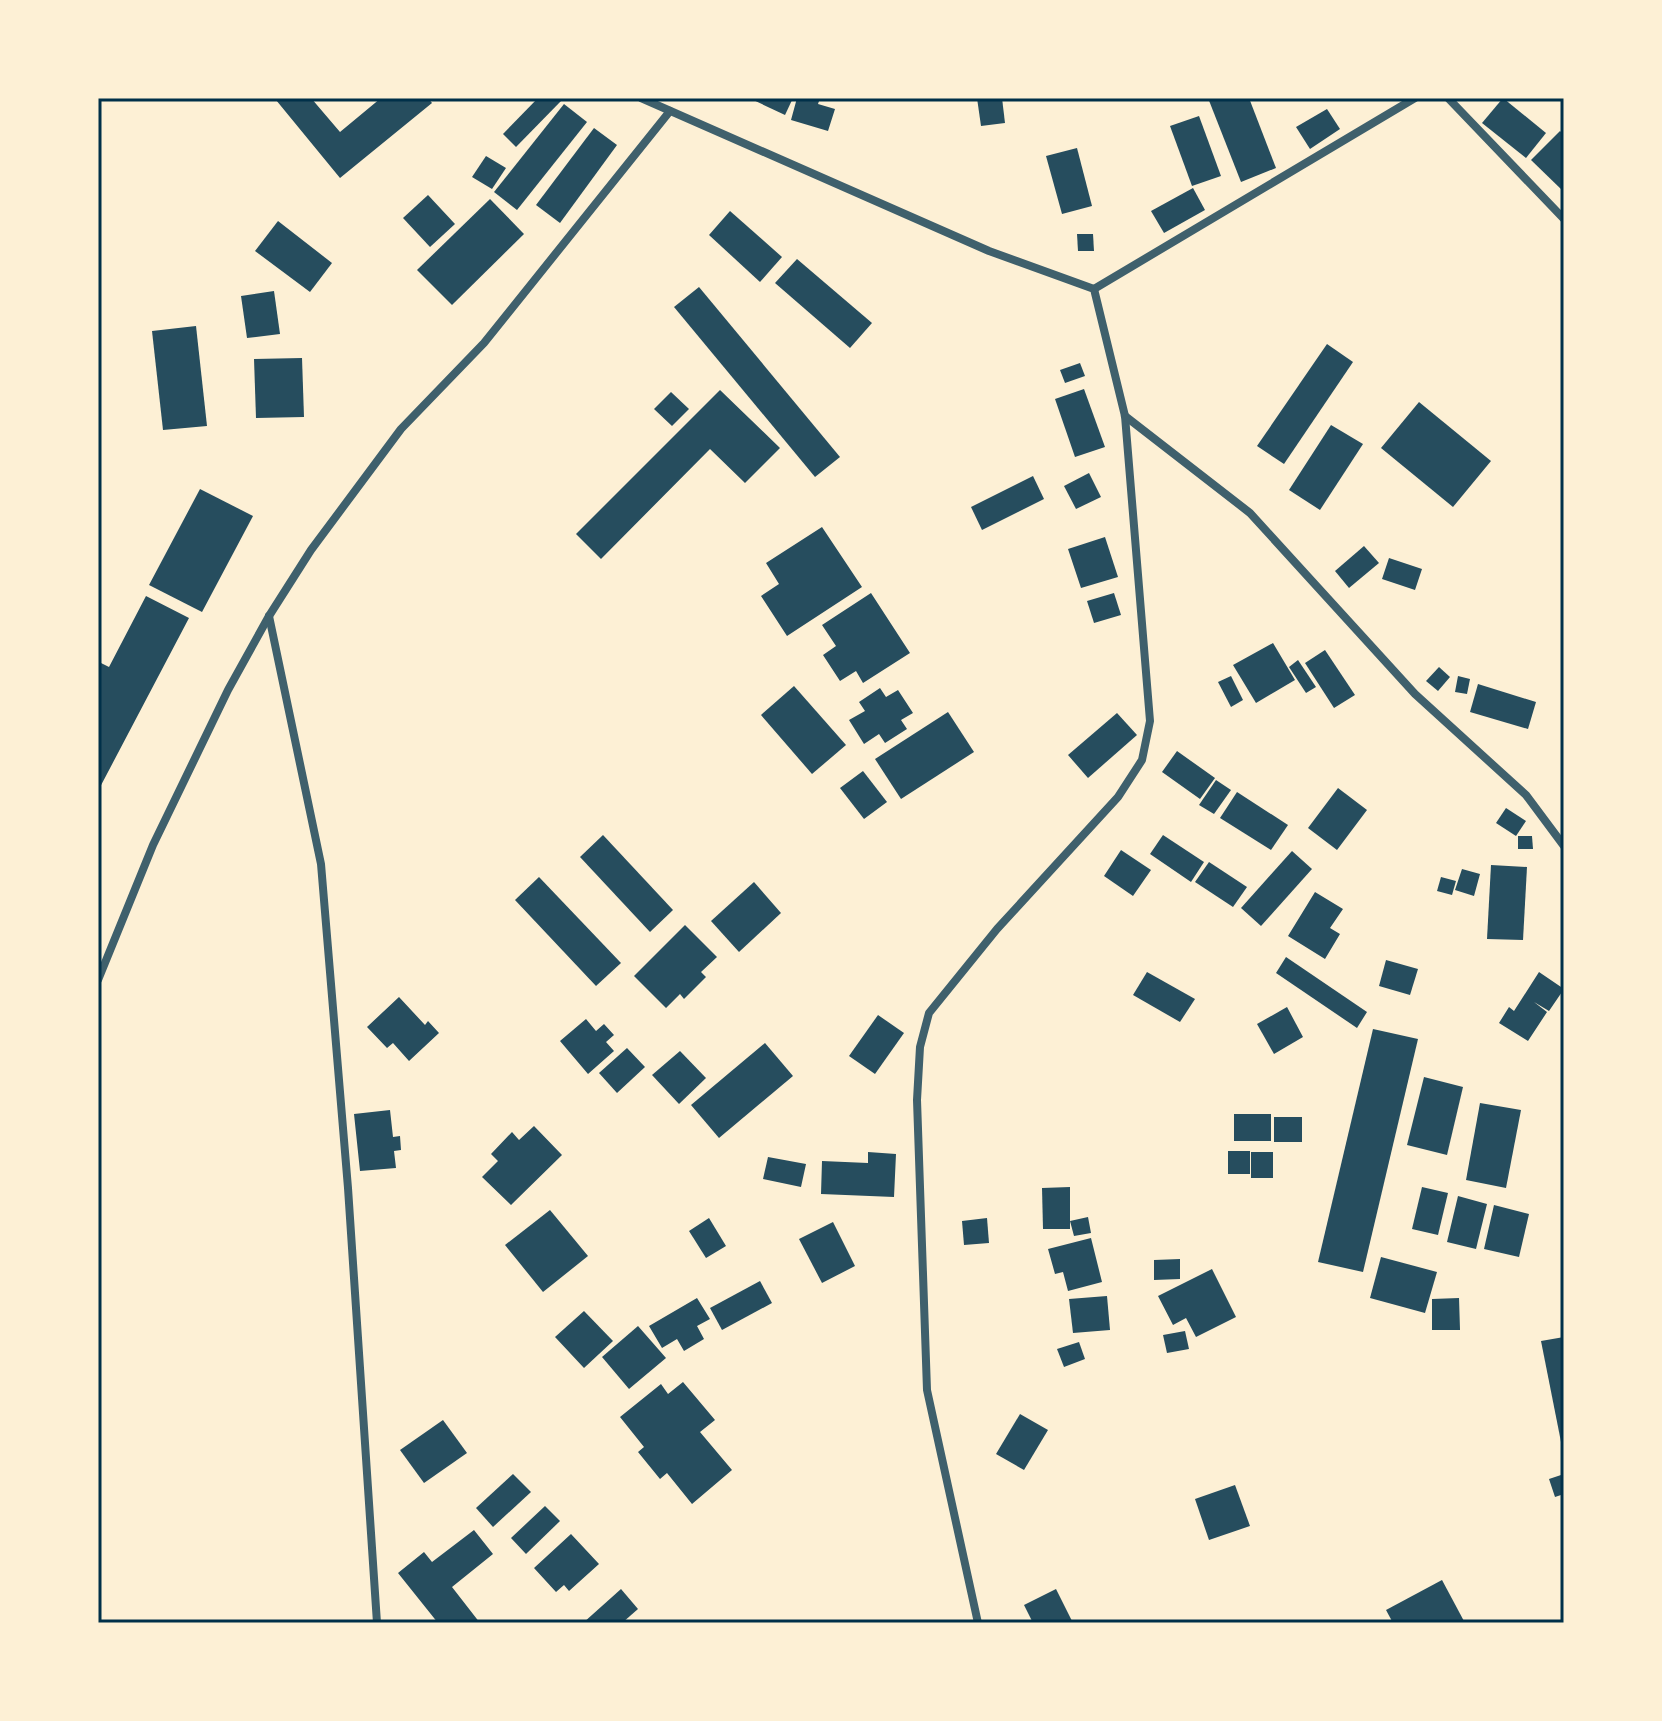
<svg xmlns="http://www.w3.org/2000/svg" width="1662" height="1721" font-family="Commissioner,sans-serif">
  <rect width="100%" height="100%" fill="#fdf0d5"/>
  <g fill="#264d5e">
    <polygon points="279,98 311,98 340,132 381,98 428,98 432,103 340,178 276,100"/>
    <polygon points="538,98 562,100 516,147 503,134"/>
    <polygon points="749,98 793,98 785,115"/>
    <polygon points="797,98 820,98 818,104 835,109 828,131 791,120"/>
    <polygon points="977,98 1002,98 1005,123 981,126"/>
    <polygon points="1208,98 1249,98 1276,168 1241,182"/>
    <polygon points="1503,98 1546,133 1526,158 1482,123"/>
    <polygon points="564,104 587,122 517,210 494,192"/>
    <polygon points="1327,109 1340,129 1310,149 1296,127"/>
    <polygon points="1199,116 1221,176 1192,186 1170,126"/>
    <polygon points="594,128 617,145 560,223 536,205"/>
    <polygon points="1560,131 1564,135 1564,192 1531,160"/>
    <polygon points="1077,148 1092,206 1062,214 1046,156"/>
    <polygon points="486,156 506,168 492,189 472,177"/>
    <polygon points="1193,188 1205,210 1164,233 1151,211"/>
    <polygon points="428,195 455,224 430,247 403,218"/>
    <polygon points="490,199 524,234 452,305 417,270"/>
    <polygon points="730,211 782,257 760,282 709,235"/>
    <polygon points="278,221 332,263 310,292 255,251"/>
    <polygon points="1077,234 1093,234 1094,251 1078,251"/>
    <polygon points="797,259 872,323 850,348 775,283"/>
    <polygon points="699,287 840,457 815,477 674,307"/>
    <polygon points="274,291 280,334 247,338 241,296"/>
    <polygon points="196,326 207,426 163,430 152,331"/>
    <polygon points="1327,344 1353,362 1284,464 1257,446"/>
    <polygon points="302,358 304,417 256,418 254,359"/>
    <polygon points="1080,363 1085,376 1065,383 1060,370"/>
    <polygon points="1084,389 1105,447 1075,457 1055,399"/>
    <polygon points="720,390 780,448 745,483 710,449 601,559 576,534"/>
    <polygon points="671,392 689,409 672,426 654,409"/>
    <polygon points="1419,402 1491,461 1453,507 1381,448"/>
    <polygon points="1331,425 1363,444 1320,510 1289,490"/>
    <polygon points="1089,473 1101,497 1076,509 1064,486"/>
    <polygon points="1033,476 1044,499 982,530 971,507"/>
    <polygon points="200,489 253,516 202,612 149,585"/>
    <polygon points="822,527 862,587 787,636 761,596 779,584 766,563"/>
    <polygon points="1105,537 1118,577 1081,588 1068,549"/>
    <polygon points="1364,546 1379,563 1349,588 1335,571"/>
    <polygon points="1389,558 1422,569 1415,590 1382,579"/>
    <polygon points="871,593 910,653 863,683 856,671 840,681 823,655 836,646 822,625"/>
    <polygon points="1114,593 1121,615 1094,623 1087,601"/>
    <polygon points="146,596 189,618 98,791 98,669 101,663 109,667"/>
    <polygon points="1273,643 1295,680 1256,703 1233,665"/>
    <polygon points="1325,650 1355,695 1334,708 1305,663"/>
    <polygon points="1298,660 1316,687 1306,693 1289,667"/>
    <polygon points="1439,667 1450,677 1438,691 1426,681"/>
    <polygon points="1231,676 1243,700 1231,707 1218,682"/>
    <polygon points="1458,676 1470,679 1467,694 1455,692"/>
    <polygon points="1478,684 1536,702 1528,729 1470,712"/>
    <polygon points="794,686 846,745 812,774 761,715"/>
    <polygon points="880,688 886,697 898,690 913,713 901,720 907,729 885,743 879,734 864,744 849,720 865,711 859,702"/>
    <polygon points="948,712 974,752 901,799 875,759"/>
    <polygon points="1117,713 1137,735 1088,778 1068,755"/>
    <polygon points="1177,751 1215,778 1200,799 1162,772"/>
    <polygon points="863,771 887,802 864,819 840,788"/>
    <polygon points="1216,780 1231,790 1214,814 1199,805"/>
    <polygon points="1338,788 1367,810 1337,850 1308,828"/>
    <polygon points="1237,792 1288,825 1271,850 1220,818"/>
    <polygon points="1506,808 1526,821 1516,836 1496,823"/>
    <polygon points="603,835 673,910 650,932 580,857"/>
    <polygon points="1163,835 1204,862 1191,882 1150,854"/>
    <polygon points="1518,836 1532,836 1533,849 1518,849"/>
    <polygon points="1121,850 1151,870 1133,896 1104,876"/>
    <polygon points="1292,851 1312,869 1261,926 1241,908"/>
    <polygon points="1209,862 1247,887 1233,907 1195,882"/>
    <polygon points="1491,865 1527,867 1523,940 1487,939"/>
    <polygon points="1462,869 1480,874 1474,896 1455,890"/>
    <polygon points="539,877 621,963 596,986 515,900"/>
    <polygon points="1441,877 1456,881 1452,895 1437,891"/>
    <polygon points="754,882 781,913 739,952 711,921"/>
    <polygon points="1315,892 1343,909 1330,928 1340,934 1325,959 1288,936"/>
    <polygon points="685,925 717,957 701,972 706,977 684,999 680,994 666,1008 634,976"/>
    <polygon points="1286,957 1367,1012 1357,1028 1276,973"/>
    <polygon points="1386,960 1418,969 1410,995 1379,986"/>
    <polygon points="1147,972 1195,999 1180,1022 1133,995"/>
    <polygon points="1539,972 1564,989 1549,1011 1534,1002 1547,1012 1528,1041 1499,1023 1509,1007 1514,1011"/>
    <polygon points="399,997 425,1025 428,1021 439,1033 409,1061 393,1043 387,1048 367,1027"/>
    <polygon points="1287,1007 1303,1037 1274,1054 1257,1024"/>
    <polygon points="878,1015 904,1033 875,1074 849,1056"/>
    <polygon points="586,1019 596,1031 604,1024 614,1035 606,1042 614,1051 588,1074 560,1041"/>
    <polygon points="1373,1029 1418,1039 1363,1272 1318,1262"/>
    <polygon points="765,1043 793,1076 719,1138 691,1105"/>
    <polygon points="627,1048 645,1067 617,1093 599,1073"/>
    <polygon points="680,1051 706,1078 679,1104 652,1075"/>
    <polygon points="1424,1077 1463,1087 1447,1155 1407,1145"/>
    <polygon points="1480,1103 1521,1110 1506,1188 1466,1180"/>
    <polygon points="390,1110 393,1137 400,1136 401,1150 394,1151 396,1168 360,1171 354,1114"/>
    <rect x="1234" y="1114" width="37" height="27"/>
    <rect x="1274" y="1117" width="28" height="25"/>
    <polygon points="534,1126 562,1155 511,1205 482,1177 498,1161 491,1154 512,1132 519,1140"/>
    <rect x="1228" y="1151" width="22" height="23"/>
    <polygon points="868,1152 896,1154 894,1197 821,1194 822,1161 868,1163"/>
    <rect x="1251" y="1152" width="22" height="26"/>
    <polygon points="768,1157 806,1164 801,1187 763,1179"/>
    <polygon points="1070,1187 1070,1229 1043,1229 1042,1188"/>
    <polygon points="1422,1187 1448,1193 1438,1235 1412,1229"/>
    <polygon points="1458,1196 1487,1204 1476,1249 1447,1242"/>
    <polygon points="1494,1205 1529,1214 1519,1257 1484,1249"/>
    <polygon points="550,1210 588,1256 543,1292 505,1245"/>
    <polygon points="1088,1217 1091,1233 1074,1236 1070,1221"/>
    <polygon points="709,1218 726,1246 706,1258 689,1231"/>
    <polygon points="987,1218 989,1243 964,1245 962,1221"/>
    <polygon points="833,1222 855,1266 822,1283 799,1239"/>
    <polygon points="1091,1238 1102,1282 1068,1291 1063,1272 1055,1274 1048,1249"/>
    <polygon points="1381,1257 1437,1272 1425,1313 1370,1298"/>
    <polygon points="1180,1259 1180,1279 1154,1280 1154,1260"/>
    <polygon points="1212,1269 1236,1317 1196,1337 1186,1318 1173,1325 1158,1296"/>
    <polygon points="760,1281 772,1303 722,1330 710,1308"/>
    <polygon points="1107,1296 1110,1330 1073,1333 1069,1299"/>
    <polygon points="697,1298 710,1319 697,1326 704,1339 684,1351 677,1339 662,1348 649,1326"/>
    <polygon points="1459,1298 1460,1330 1432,1330 1432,1299"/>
    <polygon points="584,1311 613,1341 584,1368 555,1337"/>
    <polygon points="638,1326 666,1358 629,1389 602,1357"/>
    <polygon points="1185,1331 1189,1349 1167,1353 1163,1335"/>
    <polygon points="1564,1337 1564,1452 1563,1452 1541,1341"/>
    <polygon points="1079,1342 1085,1359 1064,1367 1057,1349"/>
    <polygon points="683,1382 715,1420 700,1432 732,1470 692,1504 667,1473 660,1479 638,1452 644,1447 620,1417 661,1384 668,1394"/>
    <polygon points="1020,1414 1048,1430 1024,1470 996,1454"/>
    <polygon points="443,1420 467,1453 424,1483 400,1450"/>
    <polygon points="513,1474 531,1492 493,1527 476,1508"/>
    <polygon points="1564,1474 1564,1494 1555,1497 1549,1479"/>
    <polygon points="1235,1485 1250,1526 1209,1540 1195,1499"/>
    <polygon points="545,1506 560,1521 526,1554 511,1538"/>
    <polygon points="474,1530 493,1554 452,1587 480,1623 438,1623 398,1573 424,1552 432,1562"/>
    <polygon points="571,1534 599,1564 569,1591 564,1585 556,1592 534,1568"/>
    <polygon points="1442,1580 1465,1623 1393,1623 1386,1610"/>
    <polygon points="621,1589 638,1609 622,1623 583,1623"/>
    <polygon points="1056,1589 1073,1623 1033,1623 1024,1605"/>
  </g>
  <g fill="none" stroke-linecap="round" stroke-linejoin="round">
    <g stroke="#3f606c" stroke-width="8">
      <polyline points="641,98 989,251 1094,289 1125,416 1150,721 1142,760 1118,797 997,929 929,1013 920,1047 917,1100 927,1390 978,1623"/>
      <polyline points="1448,98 1564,219"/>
      <polyline points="1094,289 1415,98"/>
      <polyline points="1125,416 1250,513 1415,694 1526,795 1564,846"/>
      <polyline points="269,616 321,864 348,1188 377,1623"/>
      <polyline points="98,980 153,845 228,690 269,616 311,550 401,429 484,343 670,111"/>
    </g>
  </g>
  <rect width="1662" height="1721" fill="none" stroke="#fdf0d5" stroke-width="200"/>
  <rect x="100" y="100" width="1462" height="1521" fill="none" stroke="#003049" stroke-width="3"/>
</svg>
